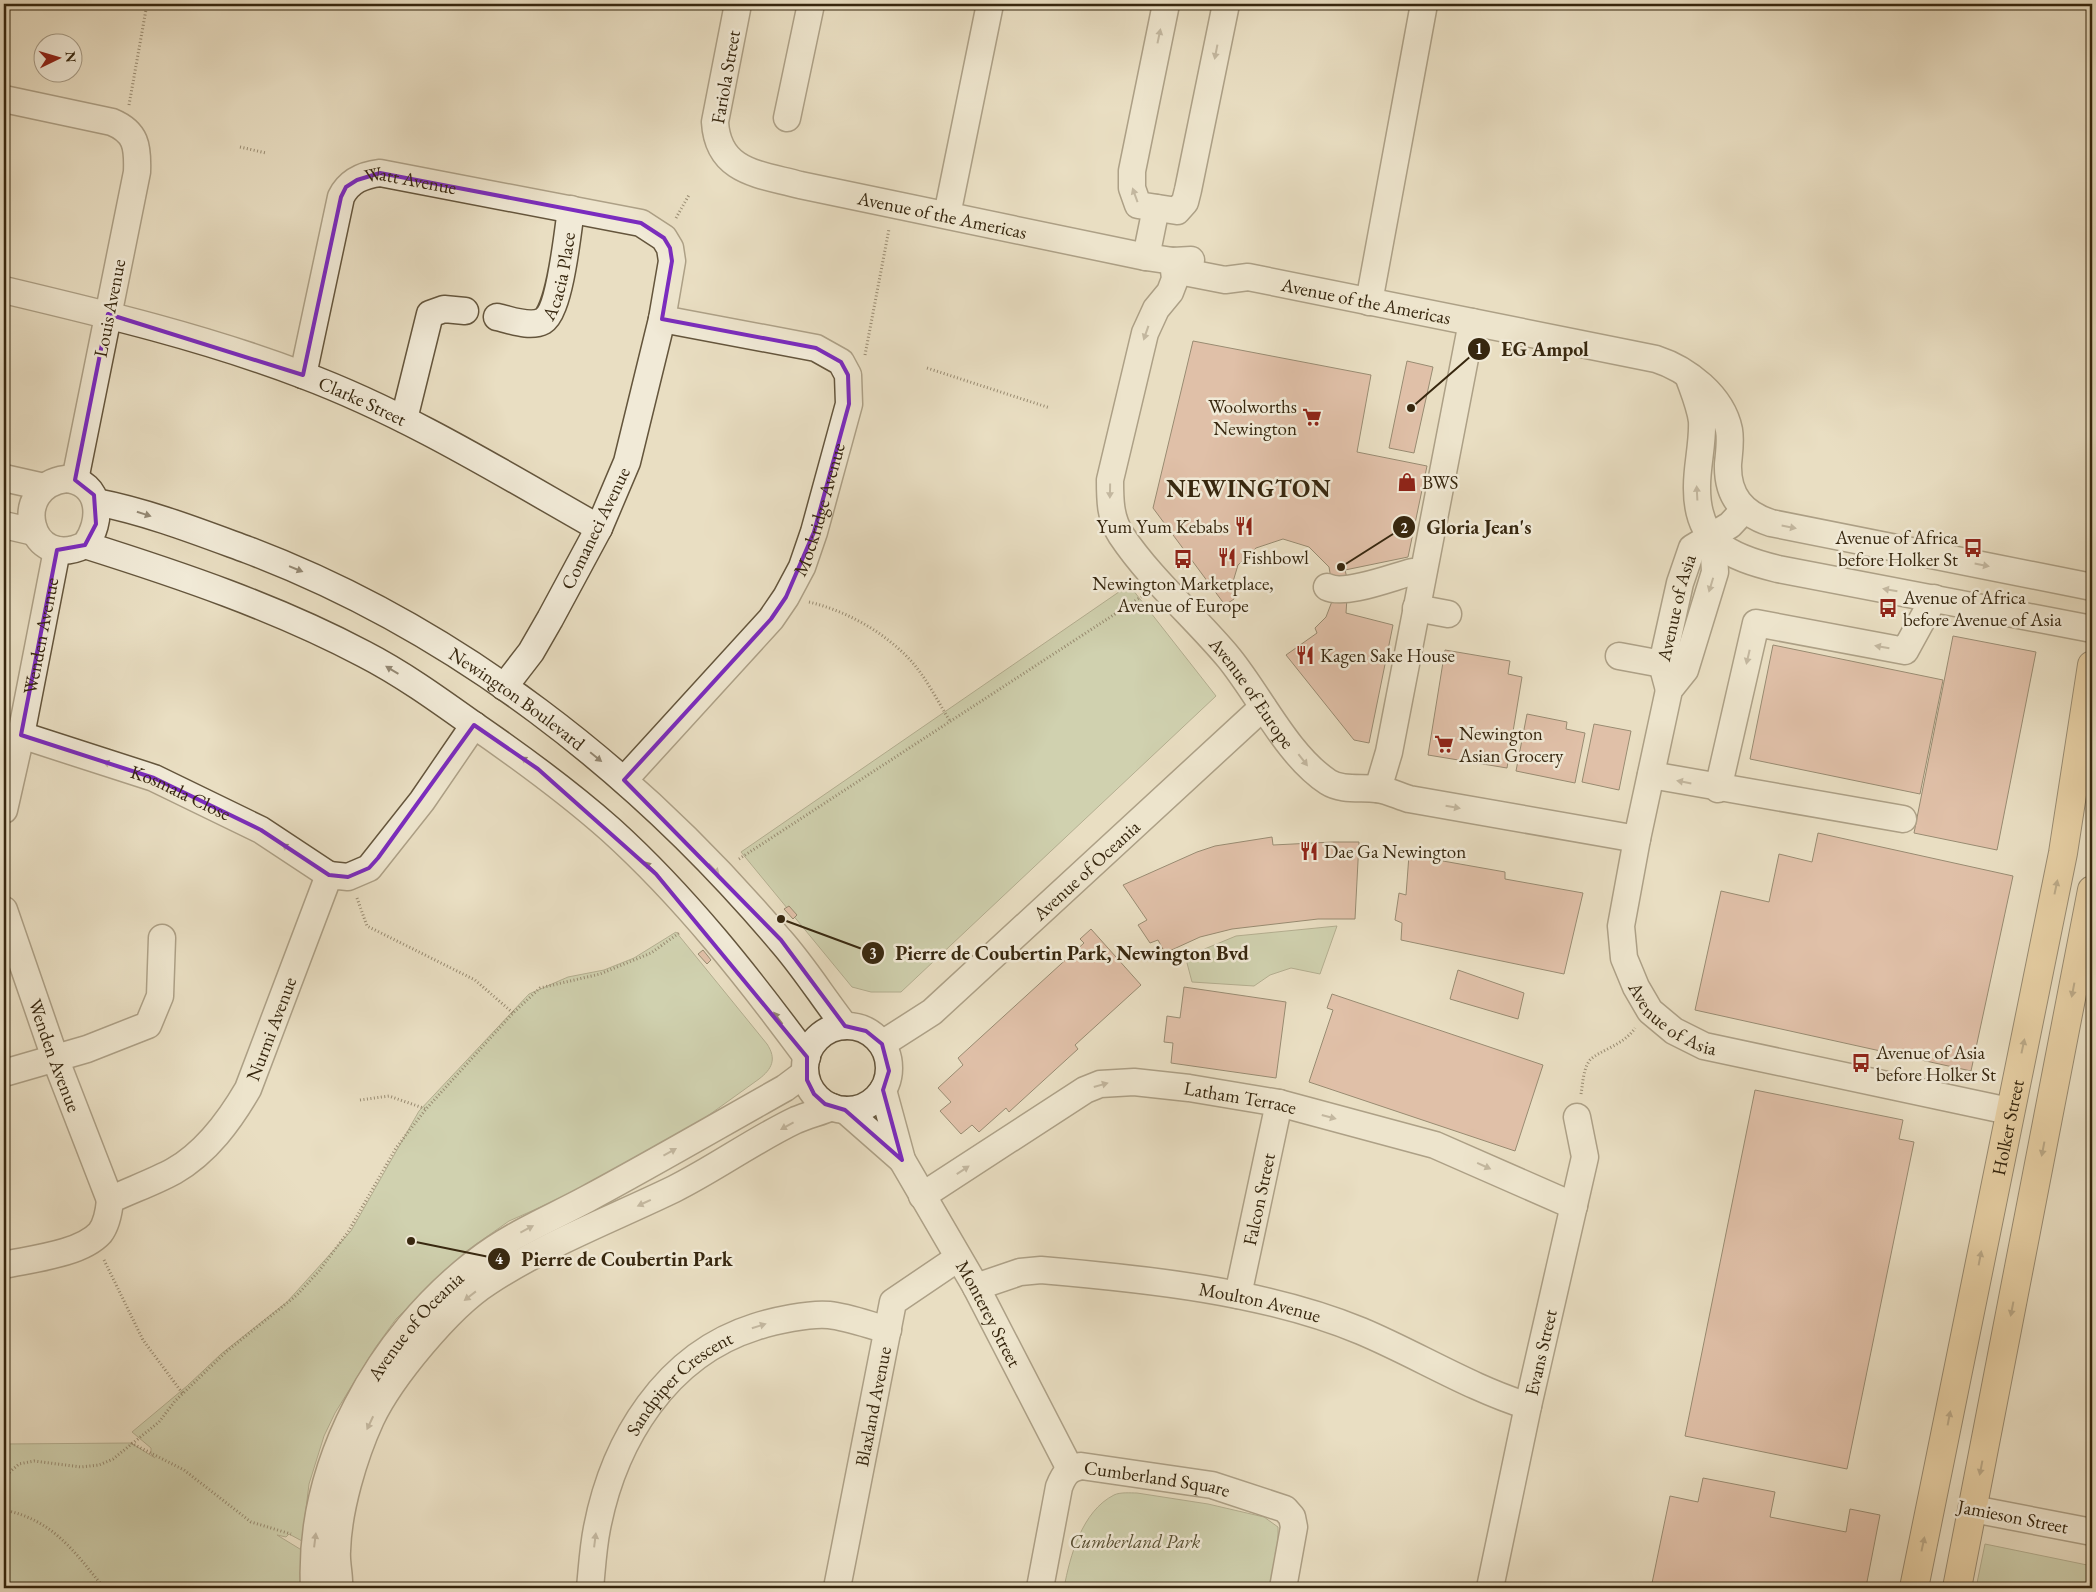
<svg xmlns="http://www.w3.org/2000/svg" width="2096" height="1592" font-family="'EB Garamond',serif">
  <rect width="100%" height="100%" fill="#e9dec2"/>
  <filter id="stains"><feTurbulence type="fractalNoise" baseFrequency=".004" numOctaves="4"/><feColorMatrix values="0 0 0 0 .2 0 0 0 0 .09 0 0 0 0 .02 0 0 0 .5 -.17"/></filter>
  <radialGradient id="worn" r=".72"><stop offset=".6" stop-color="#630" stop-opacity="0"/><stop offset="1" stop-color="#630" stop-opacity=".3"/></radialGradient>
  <g fill="#b1c297" stroke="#747453">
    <polygon points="1129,585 1216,696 901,992 871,992 852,987 741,852"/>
    <polygon points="1337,926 1320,974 1291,968 1270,975 1254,986 1192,982 1187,963 1190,955 1236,936"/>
    <path d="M676 932 767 1044C777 1059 772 1069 759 1079L656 1153 613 1175 509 1221 465 1252 434 1281 396 1319 375 1348 335 1413 324 1436 309 1484 302 1541 289 1534 286 1537 277 1535 313 1557 314 1588H4V1444L131 1443 155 1458 151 1454V1448L132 1432 187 1386 221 1354 287 1302 351 1231 419 1111 529 994 568 977 604 970 634 958Z"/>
    <path d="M1137 1493 1208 1504 1264 1517 1278 1527V1548L1272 1588H1064C1070 1556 1082 1511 1114 1495 1120 1492 1130 1493 1137 1493Z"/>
    <polygon points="1985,1544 2092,1566 2092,1588 1976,1588"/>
  </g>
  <g fill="#d69c88" stroke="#37270f">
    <polygon points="1193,341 1371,375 1357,452 1427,466 1408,557 1345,570 1348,582 1346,613 1393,625 1369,743 1354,740 1286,655 1317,633 1315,628 1326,617 1334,596 1329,567 1309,547 1283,539 1256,548 1238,565 1232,585 1234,599 1225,605 1153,508"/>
    <polygon points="1407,361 1433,367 1414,453 1389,448"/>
    <polygon points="1953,636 2036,652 1997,850 1914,833"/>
    <polygon points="1773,645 1943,680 1920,794 1750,759"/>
    <polygon points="1445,650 1510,661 1508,674 1522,677 1507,768 1428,755"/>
    <polygon points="1527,714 1567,722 1566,729 1585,733 1575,783 1516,771"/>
    <polygon points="1594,724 1631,731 1619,790 1582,782"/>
    <polygon points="1818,833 2013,876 1971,1071 1695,1010 1721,891 1769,902 1779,854 1812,862"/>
    <polygon points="1272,837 1273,845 1333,842 1359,842 1355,919 1318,919 1232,929 1200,937 1165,953 1158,940 1150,943 1138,925 1147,920 1123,885 1197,852 1215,846"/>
    <polygon points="1409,855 1505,872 1505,879 1583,893 1564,974 1401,940 1402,923 1395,920 1399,893 1406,895"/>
    <polygon points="789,906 797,915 793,919 784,909"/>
    <polygon points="1091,929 1141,985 1075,1045 1078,1049 1009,1112 1006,1108 979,1132 972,1125 961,1134 940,1111 951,1102 938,1088 963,1065 958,1058 1084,943 1080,939"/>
    <polygon points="703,950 711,960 707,964 698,954"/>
    <polygon points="1458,970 1524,993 1518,1019 1450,999"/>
    <polygon points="1184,987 1286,1002 1276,1078 1171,1063 1173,1043 1164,1042 1167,1016 1180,1018"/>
    <polygon points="1332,994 1543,1065 1515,1151 1309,1082 1333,1010 1327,1008"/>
    <polygon points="1755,1090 1903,1120 1899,1139 1914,1142 1847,1469 1685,1436"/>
    <polygon points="1703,1478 1775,1492 1770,1517 1846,1532 1850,1509 1880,1515 1866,1587 1857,1585 1856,1588 1651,1588 1670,1496 1698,1502"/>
  </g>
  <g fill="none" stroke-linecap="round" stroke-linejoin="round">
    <g stroke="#64553c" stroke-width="29">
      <g id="minor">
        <path id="s1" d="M738 4 715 122C718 173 760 174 800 185L1146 257 1173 261 1191 260"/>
        <polyline points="1166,4 1132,171 1132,188 1138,205 1177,211 1185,202 1188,190 1226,4"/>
        <path d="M4 99 112 122C136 132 138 146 137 172L75 480"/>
        <polyline points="787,118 811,4"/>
        <polyline points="947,215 990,4"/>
        <polyline points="1146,257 1156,208"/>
        <path id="s2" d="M1173 261 1184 272 1225 280 1248 277 1656 359C1687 369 1722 396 1729 430 1731 441 1729 453 1728 464 1727 496 1743 514 1771 523L2092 587"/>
        <path id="s3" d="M1173 261 1175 279 1170 292 1156 309 1145 333 1110 480C1110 499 1110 518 1121 535 1151 580 1194 616 1229 658 1260 696 1287 755 1328 782 1342 791 1361 787 1377 789 1387 790 1399 796 1409 799L1637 839"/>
        <path id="s4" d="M4 290C105 314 206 338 303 375 407 414 502 473 599 528"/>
        <polyline points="1369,302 1424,4"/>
        <path id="s5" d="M497 317C511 320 530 328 543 321 560 311 568 230 571 209"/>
        <path id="s6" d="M303 375 341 197C349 181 363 175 380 173L641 223 664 238 670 248 672 261 662 319 627 462 599 528 550 619 531 652 504 687"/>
        <path d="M1689 378C1694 392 1700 406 1702 421 1703 443 1697 465 1697 486 1696 543 1729 557 1778 569L2092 629"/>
        <polyline points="404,419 430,314 444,309 465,311"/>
        <polyline points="4,478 44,487"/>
        <path d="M66 479C102 482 103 522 85 545 28 573 9 486 66 479Z"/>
        <path id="s7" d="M96 502C148 512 199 532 248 550 456 629 637 771 780 940 804 967 823 998 845 1026"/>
        <polyline points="4,525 34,532"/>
        <path id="s8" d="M1713 537 1715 572 1685 670 1669 690 1637 839 1621 926 1624 958 1636 987 1650 1011 1674 1031 1704 1046 2009 1111"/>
        <path d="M85 545C180 575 275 607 364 654 401 673 436 698 471 723 519 756 567 791 611 830 685 897 748 977 807 1057"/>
        <path d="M1327 587C1345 596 1392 577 1412 572"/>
        <polyline points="1416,608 1448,614"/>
        <polyline points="1619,656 1662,664"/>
        <path id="s9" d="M1669 690 1662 664 1680 583 1692 548 1730 525 1744 510"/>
        <path id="s10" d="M21 735 154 778 261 830 329 875"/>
        <polyline points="1651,775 1903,819"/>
        <path id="s11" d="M624 780 771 619 786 597 802 567 814 532 849 404 848 375 841 362 816 348 662 319"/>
        <polyline points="1378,789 1389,752 1472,322"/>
        <polyline points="1718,789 1756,623 1905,651 1934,598"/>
        <path id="s12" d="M4 810 21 735 57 550"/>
        <path id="s13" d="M4 910 55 1058 110 1200"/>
        <circle cx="847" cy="1068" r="42"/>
        <path id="s14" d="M882 1044 932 1012 1263 707"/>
        <polyline points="4,1073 87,1049 148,1025 160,996 162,938"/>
        <path id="s15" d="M883 1090 902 1160 976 1287 1070 1469"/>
        <polyline points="845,1110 902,1160"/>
        <path id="s16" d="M922 1196 1085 1090 1100 1084 1134 1082 1189 1088 1279 1103 1435 1145 1574 1206"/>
        <path id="s17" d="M4 1265C31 1259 81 1254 100 1233 107 1224 109 1211 110 1200 131 1190 154 1182 174 1171 207 1152 230 1120 248 1089L329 875 348 877 369 868 422 801 474 725"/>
        <path id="s18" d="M976 1287 1020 1272 1041 1270C1146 1279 1264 1291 1361 1331 1418 1355 1470 1388 1528 1406"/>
        <path id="s19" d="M1238 1295 1279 1103"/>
        <polyline points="1973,1509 2092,1532"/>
        <path id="s20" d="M314 1588C308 1464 379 1337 476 1262 510 1235 550 1219 587 1199 654 1163 719 1125 785 1088L805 1073"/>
        <path d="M339 1588C340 1576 336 1563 337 1551 338 1510 354 1456 371 1419 391 1377 449 1307 488 1282 546 1244 612 1219 674 1189 716 1168 754 1140 796 1120 808 1115 820 1112 832 1107"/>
        <path id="s21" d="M590 1588C592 1568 593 1548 597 1528 614 1440 666 1355 755 1327 773 1321 810 1313 829 1315 848 1317 869 1325 888 1330"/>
        <path id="s22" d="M837 1588 893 1302 958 1258"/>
        <path id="s23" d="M1040 1588 1059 1487C1064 1474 1068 1469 1081 1466L1212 1485 1285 1509 1292 1517 1294 1527 1283 1588"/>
        <path id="s24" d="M1490 1588 1528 1406 1585 1157 1577 1117"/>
      </g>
    </g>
    <g stroke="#37270f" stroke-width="30">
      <g id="major">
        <path id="s25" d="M1914 1588 2063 853 2092 665"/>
        <polyline points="1957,1588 2092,890"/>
      </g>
    </g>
    <g stroke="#37270f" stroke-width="3" stroke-dasharray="1 2.5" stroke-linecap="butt">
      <polyline points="129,105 147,4"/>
      <polyline points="240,147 266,153"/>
      <polyline points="676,218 689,195"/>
      <polyline points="865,355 889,229"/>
      <polyline points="927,368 1050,408"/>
      <path d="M809 602C847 611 886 633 912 662 927 679 938 702 950 721"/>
      <polyline points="739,859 1141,597"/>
      <polyline points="357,898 367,926 475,980 513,1013"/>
      <path d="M1581 1094C1583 1083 1583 1069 1590 1060 1600 1050 1624 1045 1635 1028"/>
      <polyline points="360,1100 389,1096 426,1109"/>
      <polyline points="104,1260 143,1340 183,1394"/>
      <polyline points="131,1443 184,1470 251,1522 291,1534"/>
      <polyline points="4,1477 19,1464 34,1461 81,1467 99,1465 113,1459 159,1422 175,1401 227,1351 297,1295 319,1271 348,1232 396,1148 426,1109 513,1013 540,988 600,974 651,953 679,933"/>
      <path d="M4 1510C53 1520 74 1551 104 1588"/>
    </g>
    <use href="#minor" stroke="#f1ead7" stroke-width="26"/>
    <use href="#major" stroke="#e4bf81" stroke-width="28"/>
  </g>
  <defs><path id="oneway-solid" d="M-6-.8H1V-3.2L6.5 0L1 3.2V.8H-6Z" transform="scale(1.25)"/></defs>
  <g fill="#948873">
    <use href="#oneway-solid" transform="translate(1159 36) rotate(-78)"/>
    <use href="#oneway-solid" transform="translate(1216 52) rotate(101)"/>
    <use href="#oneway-solid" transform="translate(1135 195) rotate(-110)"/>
    <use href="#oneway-solid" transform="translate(1146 333) rotate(109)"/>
    <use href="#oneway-solid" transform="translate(1110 491) rotate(91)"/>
    <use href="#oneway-solid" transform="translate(1697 493) rotate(-93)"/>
    <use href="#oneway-solid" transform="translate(144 514) rotate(18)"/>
    <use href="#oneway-solid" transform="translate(1789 527) rotate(11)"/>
    <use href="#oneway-solid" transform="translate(1982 565) rotate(11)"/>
    <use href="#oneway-solid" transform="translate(296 569) rotate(22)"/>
    <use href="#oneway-solid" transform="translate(1711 585) rotate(107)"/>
    <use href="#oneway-solid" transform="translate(1890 590) rotate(-170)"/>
    <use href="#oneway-solid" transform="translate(1882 647) rotate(-170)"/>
    <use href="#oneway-solid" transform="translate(1748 657) rotate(103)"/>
    <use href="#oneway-solid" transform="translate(392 670) rotate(-149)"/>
    <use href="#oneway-solid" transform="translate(596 757) rotate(39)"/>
    <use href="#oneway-solid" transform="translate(1303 760) rotate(52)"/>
    <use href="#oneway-solid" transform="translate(527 761) rotate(-146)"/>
    <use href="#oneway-solid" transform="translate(110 764) rotate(-162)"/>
    <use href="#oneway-solid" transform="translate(1684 782) rotate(-169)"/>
    <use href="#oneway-solid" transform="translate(1453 807) rotate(10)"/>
    <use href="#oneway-solid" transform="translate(288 848) rotate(-147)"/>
    <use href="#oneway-solid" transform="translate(650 867) rotate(-136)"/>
    <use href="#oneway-solid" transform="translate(714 869) rotate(46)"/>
    <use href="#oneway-solid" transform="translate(778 1018) rotate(-127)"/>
    <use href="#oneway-solid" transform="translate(1101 1085) rotate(-16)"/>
    <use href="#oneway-solid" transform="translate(1329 1117) rotate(15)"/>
    <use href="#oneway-solid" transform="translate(787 1126) rotate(151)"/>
    <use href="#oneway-solid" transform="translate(670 1152) rotate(-29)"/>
    <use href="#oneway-solid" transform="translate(1484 1166) rotate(24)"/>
    <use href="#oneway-solid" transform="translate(963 1170) rotate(-33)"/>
    <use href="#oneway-solid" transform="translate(644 1203) rotate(155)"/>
    <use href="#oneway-solid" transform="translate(527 1229) rotate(-28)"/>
    <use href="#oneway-solid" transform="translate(470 1296) rotate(142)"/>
    <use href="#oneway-solid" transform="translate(759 1326) rotate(-17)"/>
    <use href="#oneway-solid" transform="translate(370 1423) rotate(115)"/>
    <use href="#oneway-solid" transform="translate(315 1540) rotate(-83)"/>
    <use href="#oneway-solid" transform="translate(595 1540) rotate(-83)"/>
  </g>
  <g fill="#856b42">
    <use href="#oneway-solid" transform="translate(2056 887) rotate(-78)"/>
    <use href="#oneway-solid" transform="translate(2073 990) rotate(101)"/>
    <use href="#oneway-solid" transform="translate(2023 1046) rotate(-78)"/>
    <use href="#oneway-solid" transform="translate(2043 1149) rotate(101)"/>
    <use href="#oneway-solid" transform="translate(1980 1258) rotate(-79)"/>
    <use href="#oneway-solid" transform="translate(2012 1309) rotate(101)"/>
    <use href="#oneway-solid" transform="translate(1949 1418) rotate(-79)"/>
    <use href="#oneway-solid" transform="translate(1981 1468) rotate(101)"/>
    <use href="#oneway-solid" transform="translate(1923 1544) rotate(-78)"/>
  </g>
  <path d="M0 0H2096V1592H0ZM380 173 641 223 664 238 670 248 672 261 662 319 816 348 841 362 848 375 849 404 814 532 786 597 771 619 624 780 781 940 845 1026 866 1031 882 1044 889 1071 883 1090 902 1160 845 1110 825 1104 814 1094 807 1080V1057L656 874 538 769 474 725 378 858 369 868 348 877 329 875 261 830 154 778 21 735 57 550 85 545 96 524 94 495 75 480 108 314 303 375 341 197 346 187 357 180Z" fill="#e9dec2" fill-opacity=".55" fill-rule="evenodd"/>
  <path fill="none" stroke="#7b2cbf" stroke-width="4" stroke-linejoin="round" d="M380 173 641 223 664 238 670 248 672 261 662 319 816 348 841 362 848 375 849 404 814 532 786 597 771 619 624 780 781 940 845 1026 866 1031 882 1044 889 1071 883 1090 902 1160 845 1110 825 1104 814 1094 807 1080V1057L656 874 538 769 474 725 378 858 369 868 348 877 329 875 261 830 154 778 21 735 57 550 85 545 96 524 94 495 75 480 108 314 303 375 341 197 346 187 357 180Z"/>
  <defs>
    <g id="supermarket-bare" transform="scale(1.5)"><path d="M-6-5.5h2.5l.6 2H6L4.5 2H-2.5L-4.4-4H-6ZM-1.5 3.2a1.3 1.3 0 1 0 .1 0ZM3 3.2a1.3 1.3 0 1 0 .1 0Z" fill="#8f2418" stroke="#f1ead7" stroke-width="2.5" paint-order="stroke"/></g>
    <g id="shop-bare" transform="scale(1.5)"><path d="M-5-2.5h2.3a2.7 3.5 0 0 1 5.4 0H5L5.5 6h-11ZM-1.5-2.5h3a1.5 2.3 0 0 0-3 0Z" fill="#8f2418" stroke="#f1ead7" stroke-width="2.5" paint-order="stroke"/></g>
    <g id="restaurant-bare" transform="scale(1.5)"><path d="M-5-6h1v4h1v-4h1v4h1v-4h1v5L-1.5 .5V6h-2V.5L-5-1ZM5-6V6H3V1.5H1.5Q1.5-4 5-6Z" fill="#8f2418" stroke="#f1ead7" stroke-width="2.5" paint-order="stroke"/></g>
    <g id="bus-bare" transform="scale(1.5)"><path d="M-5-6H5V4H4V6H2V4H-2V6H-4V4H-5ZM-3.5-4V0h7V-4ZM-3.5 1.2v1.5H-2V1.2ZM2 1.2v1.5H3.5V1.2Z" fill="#8f2418" stroke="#f1ead7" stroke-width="2.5" paint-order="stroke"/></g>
  </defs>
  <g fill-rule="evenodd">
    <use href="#supermarket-bare" x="1312" y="417"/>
    <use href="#shop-bare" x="1407" y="482"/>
    <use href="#restaurant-bare" x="1244" y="526"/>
    <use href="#bus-bare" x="1973" y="548"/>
    <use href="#restaurant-bare" x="1227" y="557"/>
    <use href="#bus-bare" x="1183" y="559"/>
    <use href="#bus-bare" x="1888" y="608"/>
    <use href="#restaurant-bare" x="1305" y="655"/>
    <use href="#supermarket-bare" x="1444" y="744"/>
    <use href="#restaurant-bare" x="1309" y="851"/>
    <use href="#bus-bare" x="1861" y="1063"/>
  </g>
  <g text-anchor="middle" stroke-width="5" stroke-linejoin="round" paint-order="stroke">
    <g font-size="19" fill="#37270f" stroke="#f1ead7">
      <text transform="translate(725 77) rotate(-80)" y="7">Fariola Street</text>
      <text dy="7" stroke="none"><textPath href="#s6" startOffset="261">Watt Avenue</textPath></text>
      <text dy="7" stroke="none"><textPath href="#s1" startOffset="382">Avenue of the Americas</textPath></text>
      <text dy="7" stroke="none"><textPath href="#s5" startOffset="96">Acacia Place</textPath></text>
      <text dy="7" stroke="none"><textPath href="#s2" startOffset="201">Avenue of the Americas</textPath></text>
      <text transform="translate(109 308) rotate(-79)" y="7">Louis Avenue</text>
      <text dy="7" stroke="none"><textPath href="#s4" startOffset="376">Clarke Street</textPath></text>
      <text dy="7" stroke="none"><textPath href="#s11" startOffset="339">Mockridge Avenue</textPath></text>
      <text transform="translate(595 528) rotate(-64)" y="7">Comaneci Avenue</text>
      <text dy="7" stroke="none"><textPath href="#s9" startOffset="85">Avenue of Asia</textPath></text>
      <text dy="7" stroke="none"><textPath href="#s12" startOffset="178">Wenden Avenue</textPath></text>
      <text dy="7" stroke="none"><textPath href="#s3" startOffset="494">Avenue of Europe</textPath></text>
      <text dy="7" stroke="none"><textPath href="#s7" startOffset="468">Newington Boulevard</textPath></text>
      <text dy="7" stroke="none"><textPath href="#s10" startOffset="170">Kosmala Close</textPath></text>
      <text dy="7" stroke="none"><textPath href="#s14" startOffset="269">Avenue of Oceania</textPath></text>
      <text dy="7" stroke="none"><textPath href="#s8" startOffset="518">Avenue of Asia</textPath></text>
      <text dy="7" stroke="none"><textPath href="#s17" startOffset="384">Nurmi Avenue</textPath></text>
      <text dy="7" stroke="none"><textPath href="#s13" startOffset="154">Wenden Avenue</textPath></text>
      <text dy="7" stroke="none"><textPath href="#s16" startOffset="352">Latham Terrace</textPath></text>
      <text dy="7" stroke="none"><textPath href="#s25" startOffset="470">Holker Street</textPath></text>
      <text dy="7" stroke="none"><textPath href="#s19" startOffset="98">Falcon Street</textPath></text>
      <text dy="7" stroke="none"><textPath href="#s18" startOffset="289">Moulton Avenue</textPath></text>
      <text dy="7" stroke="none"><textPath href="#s15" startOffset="249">Monterey Street</textPath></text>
      <text dy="7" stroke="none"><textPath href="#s20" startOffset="289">Avenue of Oceania</textPath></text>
      <text dy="7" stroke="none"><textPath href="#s24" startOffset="241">Evans Street</textPath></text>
      <text dy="7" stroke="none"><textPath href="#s21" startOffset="232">Sandpiper Crescent</textPath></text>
      <text dy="7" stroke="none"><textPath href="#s22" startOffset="185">Blaxland Avenue</textPath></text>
      <text dy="7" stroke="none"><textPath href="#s23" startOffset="212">Cumberland Square</textPath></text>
      <text transform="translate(2013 1516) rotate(11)" y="7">Jamieson Street</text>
    </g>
    <g font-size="19" fill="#37270f" stroke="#f1ead7" text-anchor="start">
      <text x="1297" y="413" text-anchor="end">Woolworths<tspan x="1297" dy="22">Newington</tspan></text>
      <text x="1422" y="489">BWS</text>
      <text x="1229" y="533" text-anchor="end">Yum Yum Kebabs</text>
      <text x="1958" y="544" text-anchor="end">Avenue of Africa<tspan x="1958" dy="22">before Holker St</tspan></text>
      <text x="1242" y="564">Fishbowl</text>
      <text x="1183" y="590" text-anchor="middle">Newington Marketplace,<tspan x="1183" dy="22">Avenue of Europe</tspan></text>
      <text x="1903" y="604">Avenue of Africa<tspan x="1903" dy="22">before Avenue of Asia</tspan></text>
      <text x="1320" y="662">Kagen Sake House</text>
      <text x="1459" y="740">Newington<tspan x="1459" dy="22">Asian Grocery</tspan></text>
      <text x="1324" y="858">Dae Ga Newington</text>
      <text x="1876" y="1059">Avenue of Asia<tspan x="1876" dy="22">before Holker St</tspan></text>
    </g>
    <g font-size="19" font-style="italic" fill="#564e31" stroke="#f1ead7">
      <text x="1135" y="1548">Cumberland Park</text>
    </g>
    <g font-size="24" font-weight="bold" letter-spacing="1" fill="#37270f" stroke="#f1ead7">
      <text x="1249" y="497">NEWINGTON</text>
    </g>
  </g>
  <path fill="none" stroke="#37270f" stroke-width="2" d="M1411 408L1479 349M1341 567L1404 527M781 919L873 953M411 1241L499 1259"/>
  <g fill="#37270f" stroke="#f1ead7" stroke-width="2">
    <circle cx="1411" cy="408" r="5"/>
    <circle cx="1341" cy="567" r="5"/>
    <circle cx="781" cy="919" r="5"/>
    <circle cx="411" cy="1241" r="5"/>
    <circle cx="1479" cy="349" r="12"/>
    <circle cx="1404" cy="527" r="12"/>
    <circle cx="873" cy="953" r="12"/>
    <circle cx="499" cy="1259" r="12"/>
  </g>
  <g font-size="15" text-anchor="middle" font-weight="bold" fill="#fff">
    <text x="1479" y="354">1</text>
    <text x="1404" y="533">2</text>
    <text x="873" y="959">3</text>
    <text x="499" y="1264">4</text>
  </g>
  <g font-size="20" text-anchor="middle" font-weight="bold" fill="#37270f" stroke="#f1ead7" stroke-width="5" stroke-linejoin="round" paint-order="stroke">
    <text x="1545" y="356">EG Ampol</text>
    <text x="1479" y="534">Gloria Jean's</text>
    <text x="1072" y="960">Pierre de Coubertin Park, Newington Bvd</text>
    <text x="627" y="1266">Pierre de Coubertin Park</text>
  </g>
  <rect width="2096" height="1592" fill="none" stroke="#e9dec2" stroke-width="20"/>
  <rect x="5" y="5" width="2086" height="1582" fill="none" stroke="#37270f" stroke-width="2.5"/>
  <rect x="10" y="10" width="2076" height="1572" fill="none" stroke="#37270f"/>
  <g transform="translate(58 58) rotate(85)"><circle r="24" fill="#f1ead7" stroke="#a79c87"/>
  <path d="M0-4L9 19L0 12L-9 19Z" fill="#8f2418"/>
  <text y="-8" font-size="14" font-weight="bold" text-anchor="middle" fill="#37270f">N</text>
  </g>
  <rect width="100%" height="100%" filter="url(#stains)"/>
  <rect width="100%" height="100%" fill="url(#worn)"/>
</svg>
